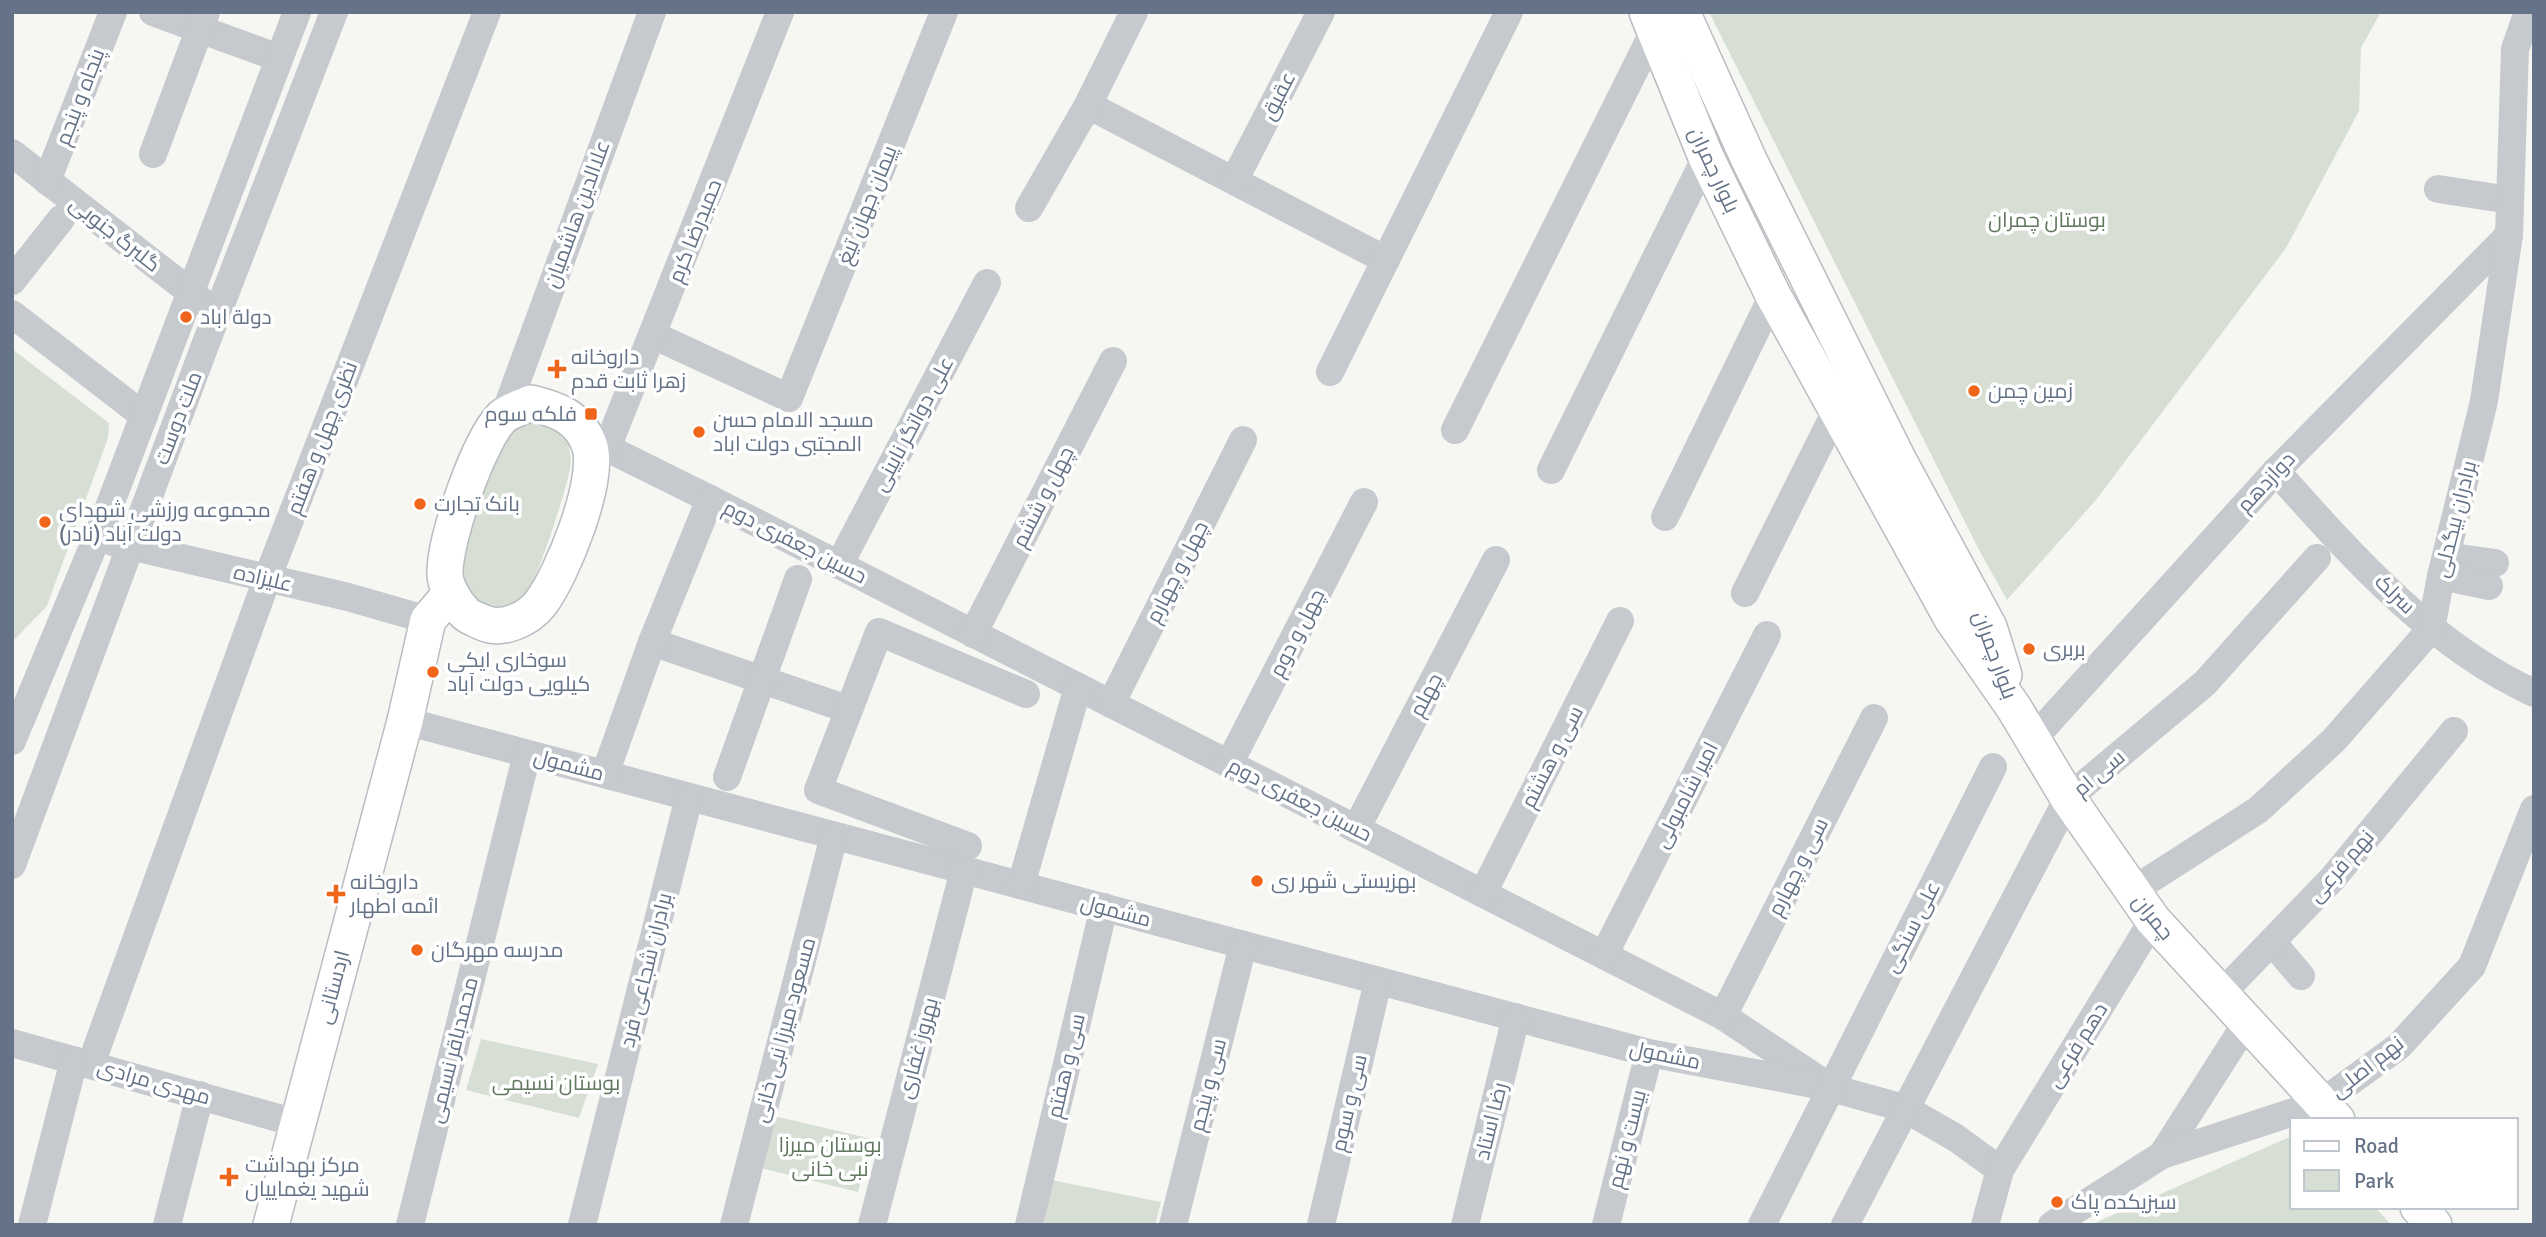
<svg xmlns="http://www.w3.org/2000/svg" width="2546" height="1237" font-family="Signika,Cairo,sans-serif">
  <rect width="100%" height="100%" fill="#f6f7f3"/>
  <g fill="#d7dfd4">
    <polygon points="1709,12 2381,12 2361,48 2359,111 2286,248 2096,500 2007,600 1979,550"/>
    <polygon points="12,349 109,423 108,438 47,606 12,642"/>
    <path d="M536 421 556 429 569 442C569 450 572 460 570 469 566 491 536 586 522 600 493 627 458 592 462 560 467 518 489 476 503 437L516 426Z"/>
    <polygon points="481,1039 598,1064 579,1118 466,1090"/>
    <polygon points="774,1116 872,1139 858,1192 761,1168"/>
    <polygon points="2292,1136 2292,1207 2375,1207 2391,1225 2090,1225"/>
    <polygon points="1052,1180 1161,1202 1155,1225 1044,1225"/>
  </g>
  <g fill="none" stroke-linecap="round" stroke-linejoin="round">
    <g stroke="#b9bcc1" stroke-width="38">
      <g id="major">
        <polyline points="1647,12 1706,157 1773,295 1952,619 2014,708 2068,798 2153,920 2337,1120"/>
        <polyline points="1682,12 1750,162 1898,459 1989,627 2004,675"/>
        <path d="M531 403C556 409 579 417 589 444 602 477 562 576 540 604 528 619 503 631 484 623 478 620 470 618 465 613 455 603 444 585 445 571 446 536 478 442 502 417 509 411 522 407 531 403Z"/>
        <polyline points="2418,1207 2434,1225"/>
        <polyline points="271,1225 405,721 428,620 450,594"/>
      </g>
    </g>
    <g stroke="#c6c9cd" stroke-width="28">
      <polyline points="153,12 279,58"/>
      <polyline points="1088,105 1386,260"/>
      <polyline points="12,153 203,302"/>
      <polyline points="153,154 206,12"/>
      <polyline points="1235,179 1321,12"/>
      <polyline points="47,181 113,12"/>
      <polyline points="2438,189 2510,200"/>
      <polyline points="1029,208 1088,105 1134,12"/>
      <polyline points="12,281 61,219"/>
      <polyline points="12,314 144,416"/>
      <polyline points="653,335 789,398 944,12"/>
      <polyline points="1330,372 1509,12"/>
      <polyline points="504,416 652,12"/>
      <polyline points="1455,430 1654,31"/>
      <polyline points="590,445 607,448 710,499 1723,1016 1831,1088 1904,1108 1956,1138 2000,1170"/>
      <polyline points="607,448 780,12"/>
      <polyline points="1551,470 1706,157"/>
      <path d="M2276 471C2351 555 2430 645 2534 693"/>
      <polyline points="1665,517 1773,295"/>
      <polyline points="113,542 348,597 428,620"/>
      <polyline points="2446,556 2495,563"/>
      <polyline points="839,565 987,283"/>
      <polyline points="2441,576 2489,586"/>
      <polyline points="1745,593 1836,411"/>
      <polyline points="973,634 1113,361"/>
      <polyline points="652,642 847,709"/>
      <polyline points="1111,704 1243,440"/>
      <polyline points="405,721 1649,1053 1818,1085"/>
      <polyline points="2033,739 2276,471 2509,235"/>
      <polyline points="12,741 105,518 297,12"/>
      <polyline points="1229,764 1364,502"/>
      <polyline points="605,774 652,642 710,499"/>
      <polyline points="727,777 798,579"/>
      <polyline points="1356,829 1496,560"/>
      <polyline points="968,846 818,790 879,632 1026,694"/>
      <polyline points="12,865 204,348 334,12"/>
      <polyline points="1021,885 1078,687"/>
      <polyline points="2132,891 2258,810 2334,740 2431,629 2441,576 2484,401 2509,235 2515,49 2528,12"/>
      <polyline points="1483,893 1620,621"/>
      <polyline points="2272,942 2301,976"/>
      <polyline points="1604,955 1767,635"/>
      <polyline points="2220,995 2333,878 2454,731"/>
      <polyline points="1723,1016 1874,718"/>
      <polyline points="12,1043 296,1123"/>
      <polyline points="91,1064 267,579 487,12"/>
      <polyline points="2162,1155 2247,1022"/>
      <polyline points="32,1225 74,1060"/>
      <polyline points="167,1225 200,1095"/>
      <polyline points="410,1225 527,754"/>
      <polyline points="582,1225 689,797"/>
      <polyline points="734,1225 834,836"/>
      <polyline points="872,1225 964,870"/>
      <polyline points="1029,1225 1104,907"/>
      <polyline points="1173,1225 1243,945"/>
      <polyline points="1321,1225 1378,981"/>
      <polyline points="1465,1225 1516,1017"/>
      <polyline points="1606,1225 1649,1053"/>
      <polyline points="1762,1225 1993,767"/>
      <polyline points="1845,1225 2068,798 2205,683 2317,558"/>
      <polyline points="1985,1225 2000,1170 2153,920"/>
      <polyline points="2052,1225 2162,1155 2321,1103 2399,1046 2472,966 2534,809"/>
    </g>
    <use href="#major" stroke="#fff" stroke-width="35"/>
  </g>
  <g fill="#ef661b" stroke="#fff" stroke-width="2.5">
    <circle cx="186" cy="317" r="7"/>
    <path d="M553.5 358.5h7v7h7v7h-7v7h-7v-7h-7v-7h7z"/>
    <circle cx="1974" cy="391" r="7"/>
    <rect x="584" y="407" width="14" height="14" rx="3.5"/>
    <circle cx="699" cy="432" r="7"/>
    <circle cx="420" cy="504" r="7"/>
    <circle cx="45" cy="522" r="7"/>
    <circle cx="2029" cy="649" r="7"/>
    <circle cx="433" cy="672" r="7"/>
    <circle cx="1257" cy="881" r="7"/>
    <path d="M332.5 883.5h7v7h7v7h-7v7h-7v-7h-7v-7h7z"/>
    <circle cx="417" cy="950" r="7"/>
    <path d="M225.5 1166.5h7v7h7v7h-7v7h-7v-7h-7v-7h7z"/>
    <circle cx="2057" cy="1202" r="7"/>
  </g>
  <g text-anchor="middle" stroke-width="7" stroke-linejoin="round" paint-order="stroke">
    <g font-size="21" fill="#647387" stroke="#fff">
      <text transform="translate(1278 96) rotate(-63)" y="7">عقیق</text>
      <text transform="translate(80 97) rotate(-69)" y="7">پنجاه و پنجم</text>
      <text transform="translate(1714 170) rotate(65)" y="7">بلوار چمران</text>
      <text transform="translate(867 205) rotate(-68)" y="7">پیمان جهان تیغ</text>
      <text transform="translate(577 214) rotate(-70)" y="7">علاالدین هاشمیان</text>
      <text transform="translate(695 231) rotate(-68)" y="7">حمیدرضا کرم</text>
      <text transform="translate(115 234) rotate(38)" y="7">گلبرگ جنوبی</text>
      <text transform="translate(178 418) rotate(-69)" y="7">ملت دوست</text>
      <text transform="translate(913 424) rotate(-62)" y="7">علی دواتگر نایینی</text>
      <text transform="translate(322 438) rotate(-69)" y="7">نظری چهل و هفتم</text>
      <text transform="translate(2266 482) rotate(-47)" y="7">دوازدهم</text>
      <text transform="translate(1043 497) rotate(-63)" y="7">چهل و ششم</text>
      <text transform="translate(2455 519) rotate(-76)" y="7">برادران بیگدلی</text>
      <text transform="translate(795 542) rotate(27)" y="7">حسین جعفری دوم</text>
      <text transform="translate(1177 572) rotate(-63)" y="7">چهل و چهارم</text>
      <text transform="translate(263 578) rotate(13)" y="7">علیزاده</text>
      <text transform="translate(2395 594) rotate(44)" y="7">سرلک</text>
      <text transform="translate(1297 633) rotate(-63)" y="7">چهل و دوم</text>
      <text transform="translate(1995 655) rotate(70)" y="7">بلوار چمران</text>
      <text transform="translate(1426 695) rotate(-62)" y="7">چهلم</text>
      <text transform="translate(1552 757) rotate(-63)" y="7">سی و هشتم</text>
      <text transform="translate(569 765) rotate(15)" y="7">مشمول</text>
      <text transform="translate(2099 773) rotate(-40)" y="7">سی ام</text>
      <text transform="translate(1686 795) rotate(-63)" y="7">امیر شامبولی</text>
      <text transform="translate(1300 800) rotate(27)" y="7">حسین جعفری دوم</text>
      <text transform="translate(2341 866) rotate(-49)" y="7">نهم فرعی</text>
      <text transform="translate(1798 867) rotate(-63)" y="7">سی و چهارم</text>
      <text transform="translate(1116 911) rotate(15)" y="7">مشمول</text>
      <text transform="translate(2153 917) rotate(51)" y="7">چمران</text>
      <text transform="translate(1912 927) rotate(-63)" y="7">علی سنگی</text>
      <text transform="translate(646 970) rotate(-76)" y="7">برادران شجاعی فرد</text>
      <text transform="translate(333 987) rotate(-75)" y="7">اردستانی</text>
      <text transform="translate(784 1030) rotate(-75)" y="7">مسعود میرزا نبی خانی</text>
      <text transform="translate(2077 1045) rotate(-58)" y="7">دهم فرعی</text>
      <text transform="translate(918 1048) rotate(-75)" y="7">بهروز غفاری</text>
      <text transform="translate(453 1050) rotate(-76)" y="7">محمدباقر نسیمی</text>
      <text transform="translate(1665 1055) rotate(12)" y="7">مشمول</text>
      <text transform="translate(1066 1066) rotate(-77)" y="7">سی و هفتم</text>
      <text transform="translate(2367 1067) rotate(-38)" y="7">نهم اصلی</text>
      <text transform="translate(154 1082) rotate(16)" y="7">مهدی مرادی</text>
      <text transform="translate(1208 1085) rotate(-76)" y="7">سی و پنجم</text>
      <text transform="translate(1349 1103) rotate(-77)" y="7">سی و سوم</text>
      <text transform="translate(1491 1121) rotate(-76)" y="7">رضا استاد</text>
      <text transform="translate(1627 1139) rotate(-76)" y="7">بیست و نهم</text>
    </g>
    <g font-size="21" fill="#61785f" stroke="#fff">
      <text x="2047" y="227">بوستان چمران</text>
      <text x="556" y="1090">بوستان نسیمی</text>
      <text x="830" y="1152">بوستان میرزا<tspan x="830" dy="24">نبی خانی</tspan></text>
    </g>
    <g font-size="21" fill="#647387" stroke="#fff" text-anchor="start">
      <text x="200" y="324">دولة اباد</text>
      <text x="571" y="364">داروخانه<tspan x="571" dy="24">زهرا ثابت قدم</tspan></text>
      <text x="1988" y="398">زمین چمن</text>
      <text x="577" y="421" text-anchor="end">فلکه سوم</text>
      <text x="713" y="427">مسجد الامام حسن<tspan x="713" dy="24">المجتبى دولت اباد</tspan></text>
      <text x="434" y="511">بانک تجارت</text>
      <text x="59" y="517">مجموعه ورزشی شهدای<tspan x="59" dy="24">دولت آباد (نادر)</tspan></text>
      <text x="2043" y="656">بربری</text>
      <text x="447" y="667">سوخاری ایکی<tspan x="447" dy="24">کیلویی دولت آباد</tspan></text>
      <text x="1271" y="888">بهزیستی شهر ری</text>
      <text x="350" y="889">داروخانه<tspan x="350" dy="24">ائمه اطهار</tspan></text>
      <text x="431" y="957">مدرسه مهرگان</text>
      <text x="245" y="1172">مرکز بهداشت<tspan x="245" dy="24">شهید یغماییان</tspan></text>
      <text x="2071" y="1209">سبزیکده پاک</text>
    </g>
  </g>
  <rect width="2546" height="1237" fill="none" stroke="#647387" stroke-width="28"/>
  <rect x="2290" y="1118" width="228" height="91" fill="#ffffff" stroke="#c1c7cf" stroke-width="2"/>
  <rect x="2304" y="1141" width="35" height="10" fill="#ffffff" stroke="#c1c7cf" stroke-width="2"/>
  <text x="2354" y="1153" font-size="21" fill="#647387">Road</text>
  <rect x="2304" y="1170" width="35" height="21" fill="#d7dfd4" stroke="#c1c7cf" stroke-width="2"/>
  <text x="2354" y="1188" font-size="21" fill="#647387">Park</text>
</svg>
